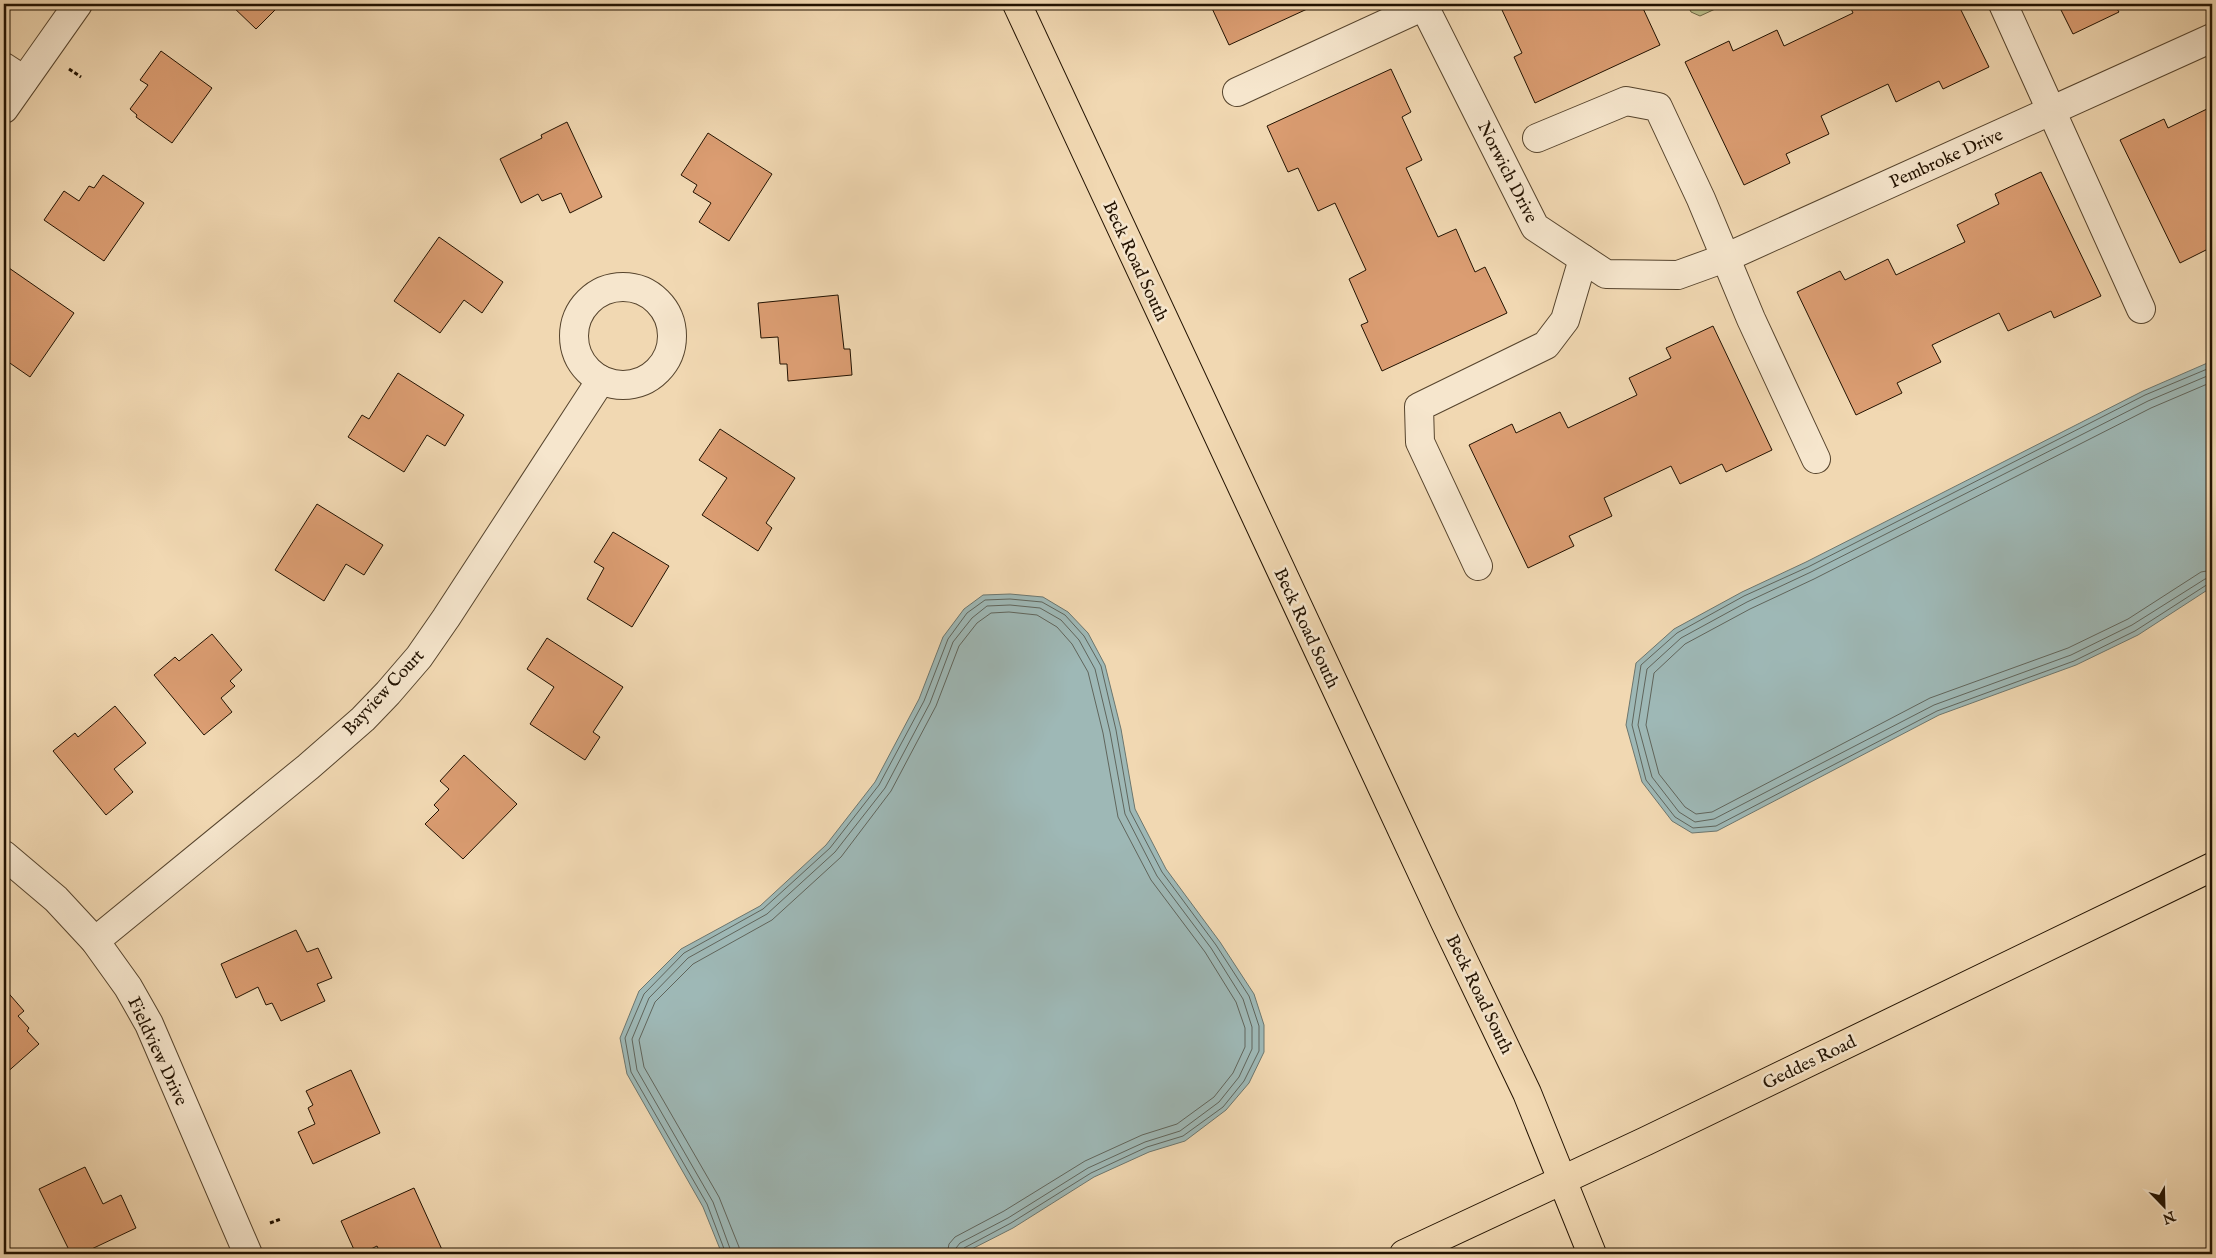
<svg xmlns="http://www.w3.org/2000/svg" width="2216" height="1258" font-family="'IM FELL English',serif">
  <rect width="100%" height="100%" fill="#f1d8b2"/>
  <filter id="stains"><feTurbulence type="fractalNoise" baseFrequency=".004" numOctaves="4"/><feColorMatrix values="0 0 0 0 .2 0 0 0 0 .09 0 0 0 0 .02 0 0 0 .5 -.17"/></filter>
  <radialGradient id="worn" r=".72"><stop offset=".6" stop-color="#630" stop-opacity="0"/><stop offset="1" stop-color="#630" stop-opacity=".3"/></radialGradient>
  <polygon fill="#bcbe8b" stroke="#6f6846" points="1687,4 1726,4 1700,16 1691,12"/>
  <g fill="#9eb8b6" stroke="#6c766e">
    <polygon points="2212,361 2212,587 2138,635 2076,665 1939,715 1717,831 1692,833 1672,821 1642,782 1626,725 1636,663 1674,629 1742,592 1806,562 2143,391"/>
    <polygon points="1010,594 1043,597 1068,612 1088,633 1105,665 1121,729 1135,809 1166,869 1220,942 1254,994 1264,1025 1264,1052 1249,1083 1226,1110 1185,1141 1149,1152 1094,1177 1013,1228 962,1254 722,1254 703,1207 627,1074 620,1038 639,991 681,949 760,906 826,845 875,782 919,699 943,637 964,609 983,595"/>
  </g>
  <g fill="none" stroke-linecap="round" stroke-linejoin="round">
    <g stroke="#60655c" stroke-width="1">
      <polyline points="2212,367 2145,395 1808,567 1744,596 1677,633 1641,665 1632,725 1646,780 1675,817 1693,828 1716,826 1937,711 2074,661 2135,631 2208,584 2212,583"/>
      <polyline points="2212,374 2148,401 1811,572 1747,602 1681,638 1647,669 1638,725 1652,777 1679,812 1695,822 1714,819 1934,705 2071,655 2132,625 2205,579 2212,577"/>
      <polyline points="2212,382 2151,408 1814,579 1750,609 1685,644 1654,673 1646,725 1659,774 1685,807 1696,814 1712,812 1930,698 2068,648 2128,619 2201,572 2212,570"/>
      <polyline points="726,1254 707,1204 631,1072 625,1038 644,994 684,953 763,909 830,848 879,785 924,701 948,639 967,613 985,600 1010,599 1042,602 1065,615 1084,636 1101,666 1116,730 1130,811 1162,872 1216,945 1249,996 1259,1026 1259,1051 1244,1081 1223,1107 1183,1136 1147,1147 1091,1173 1011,1223 964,1248 961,1254"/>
      <polyline points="732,1254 713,1202 637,1070 632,1039 649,998 688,958 767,914 835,852 885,788 930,703 953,642 972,618 987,606 1010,605 1040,608 1061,620 1079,640 1095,669 1110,732 1125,814 1157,876 1211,948 1243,999 1252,1027 1252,1049 1239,1077 1219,1102 1180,1131 1145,1142 1088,1168 1008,1218 960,1243 956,1248 955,1254"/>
      <polyline points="740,1254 739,1247 719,1197 644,1067 639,1040 655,1002 693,964 772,920 841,857 891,791 936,706 959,646 977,623 991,613 1009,612 1037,615 1057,627 1072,644 1088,672 1103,733 1118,817 1151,880 1205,952 1236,1002 1245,1028 1245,1047 1233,1073 1214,1097 1177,1124 1142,1135 1085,1161 1004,1211 955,1237 949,1244 947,1254"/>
    </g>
  </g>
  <g fill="#db9d72" stroke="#221201">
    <polygon points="230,4 281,4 256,29"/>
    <polygon points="1210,4 1318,4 1229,45"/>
    <polygon points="1516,4 1641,4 1660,45 1535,103 1514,57 1522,53 1502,10"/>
    <polygon points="1849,4 1958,4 1989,67 1943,89 1939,81 1896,102 1888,84 1821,116 1829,134 1786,154 1790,163 1744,185 1685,62 1729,41 1733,51 1777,30 1784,46 1853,13"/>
    <polygon points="2058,4 2114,4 2119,12 2073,34"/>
    <polygon points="161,51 212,88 172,143 136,117 137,115 130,109 148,85 140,80"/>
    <polygon points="1391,69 1411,112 1402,117 1422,160 1406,168 1438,237 1456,229 1475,272 1485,267 1507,313 1382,371 1361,325 1368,322 1349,279 1366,270 1335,203 1318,211 1298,168 1288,172 1267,126"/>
    <polygon points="2211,107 2212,247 2180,263 2120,140 2164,119 2168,128"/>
    <polygon points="567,122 602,197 570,213 561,193 542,201 538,194 521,203 500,159 542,138 541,135"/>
    <polygon points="708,133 772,174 729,241 699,222 711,203 693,192 697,185 681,175"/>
    <polygon points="2041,172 2101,296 2054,318 2051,311 2008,331 1999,313 1932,345 1941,362 1897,383 1902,393 1856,415 1797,292 1840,271 1845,280 1888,259 1896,275 1965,242 1957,225 1999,204 1995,194"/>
    <polygon points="103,175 144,203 104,261 44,220 64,191 79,201 89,186 94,188"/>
    <polygon points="439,237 503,282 482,313 464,300 440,333 394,301"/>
    <polygon points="9,268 74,313 30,377 4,359 4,315 7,310 4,308 4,275"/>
    <polygon points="838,295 844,349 850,349 852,375 788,381 787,364 780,364 778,337 761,338 758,303"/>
    <polygon points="1713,326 1772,450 1726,472 1722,464 1680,484 1671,466 1604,498 1612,516 1569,536 1574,546 1528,568 1469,445 1512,424 1516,433 1560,412 1568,428 1637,395 1629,378 1671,358 1666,348"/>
    <polygon points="398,373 464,415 445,446 427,435 404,472 348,437 362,415 369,419"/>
    <polygon points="720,429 795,478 766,523 772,528 758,551 702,515 727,478 699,460"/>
    <polygon points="317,504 383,545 364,575 346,564 324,601 275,570"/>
    <polygon points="613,532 669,566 632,627 587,599 604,568 594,562"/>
    <polygon points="212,634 242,670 230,681 235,686 221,698 232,712 204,735 154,675 175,657 179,661"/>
    <polygon points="547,638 623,687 593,732 600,737 585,760 530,724 554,687 527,669"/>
    <polygon points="115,706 146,743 114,769 133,792 106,815 53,751 75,733 78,737"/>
    <polygon points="464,755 517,804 463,859 425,824 439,810 434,805 449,789 440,781"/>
    <polygon points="296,930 307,952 318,948 332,978 317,984 325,1001 281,1021 272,1003 266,1005 258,987 236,998 221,964"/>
    <polygon points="4,988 24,1011 18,1016 29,1028 27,1031 39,1044 4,1075"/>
    <polygon points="351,1070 380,1133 313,1164 298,1132 315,1124 308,1108 313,1105 306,1091"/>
    <polygon points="85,1167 103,1204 121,1195 136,1228 81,1254 71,1254 39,1189"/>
    <polygon points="414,1188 444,1254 381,1254 377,1246 361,1254 356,1254 341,1221"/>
  </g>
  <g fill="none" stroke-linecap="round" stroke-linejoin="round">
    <g stroke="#56442d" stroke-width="30">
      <g id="minor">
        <polyline points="1423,4 1535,227 1606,274 1678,275 1725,258 2212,38"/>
        <polyline points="2003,4 2141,309"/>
        <polyline points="4,67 24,80"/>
        <polyline points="1237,92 1424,6"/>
        <polyline points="4,109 78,4"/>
        <polyline points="1537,138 1626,101 1658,107 1701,199 1751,319 1816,459"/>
        <circle cx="623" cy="336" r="49"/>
        <polyline points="1478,566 1420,442 1419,407 1546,345 1565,320 1583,259"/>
        <polyline points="4,855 56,899 95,941 128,987 149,1024 248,1254"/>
        <polyline points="95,941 308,767 363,719 388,693 419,657 446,618 601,380"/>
      </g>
    </g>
    <g stroke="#221201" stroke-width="30">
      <g id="major">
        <polyline points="1017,4 1445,922 1527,1093 1592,1254"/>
        <polyline points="1404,1254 1646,1141 2212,867"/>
      </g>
    </g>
    <g stroke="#221201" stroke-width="3" stroke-dasharray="4 2.5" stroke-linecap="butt">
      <polyline points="69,69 81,77"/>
      <polyline points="270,1223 281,1219"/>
    </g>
    <use href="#minor" stroke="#f6e6cd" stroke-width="28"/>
    <use href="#major" stroke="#f1d8b2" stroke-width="28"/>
  </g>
  <g text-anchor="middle" stroke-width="5" stroke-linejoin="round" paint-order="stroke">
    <g font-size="18" fill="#221201" stroke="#f6e6cd">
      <text transform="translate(1946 158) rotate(-24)" y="6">Pembroke Drive</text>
      <text transform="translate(1508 172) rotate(63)" y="6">Norwich Drive</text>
      <text transform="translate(1136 261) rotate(65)" y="6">Beck Road South</text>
      <text transform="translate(1307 628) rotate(65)" y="6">Beck Road South</text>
      <text transform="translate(383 692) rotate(-47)" y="6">Bayview Court</text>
      <text transform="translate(1480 994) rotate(64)" y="6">Beck Road South</text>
      <text transform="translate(158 1051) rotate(65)" y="6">Fieldview Drive</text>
      <text transform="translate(1809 1062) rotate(-26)" y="6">Geddes Road</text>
    </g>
  </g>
  <rect width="2216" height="1258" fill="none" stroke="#f1d8b2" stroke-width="20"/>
  <rect x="5" y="5" width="2206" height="1248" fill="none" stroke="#221201" stroke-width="2.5"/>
  <rect x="10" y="10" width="2196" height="1238" fill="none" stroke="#221201"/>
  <g transform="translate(2164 1206) rotate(157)" stroke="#f6e6cd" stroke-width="4" paint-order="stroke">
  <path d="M0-4L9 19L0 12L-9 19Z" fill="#221201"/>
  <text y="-8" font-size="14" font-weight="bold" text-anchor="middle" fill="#221201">N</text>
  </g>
  <rect width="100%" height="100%" filter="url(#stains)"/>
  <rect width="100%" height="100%" fill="url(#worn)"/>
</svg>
